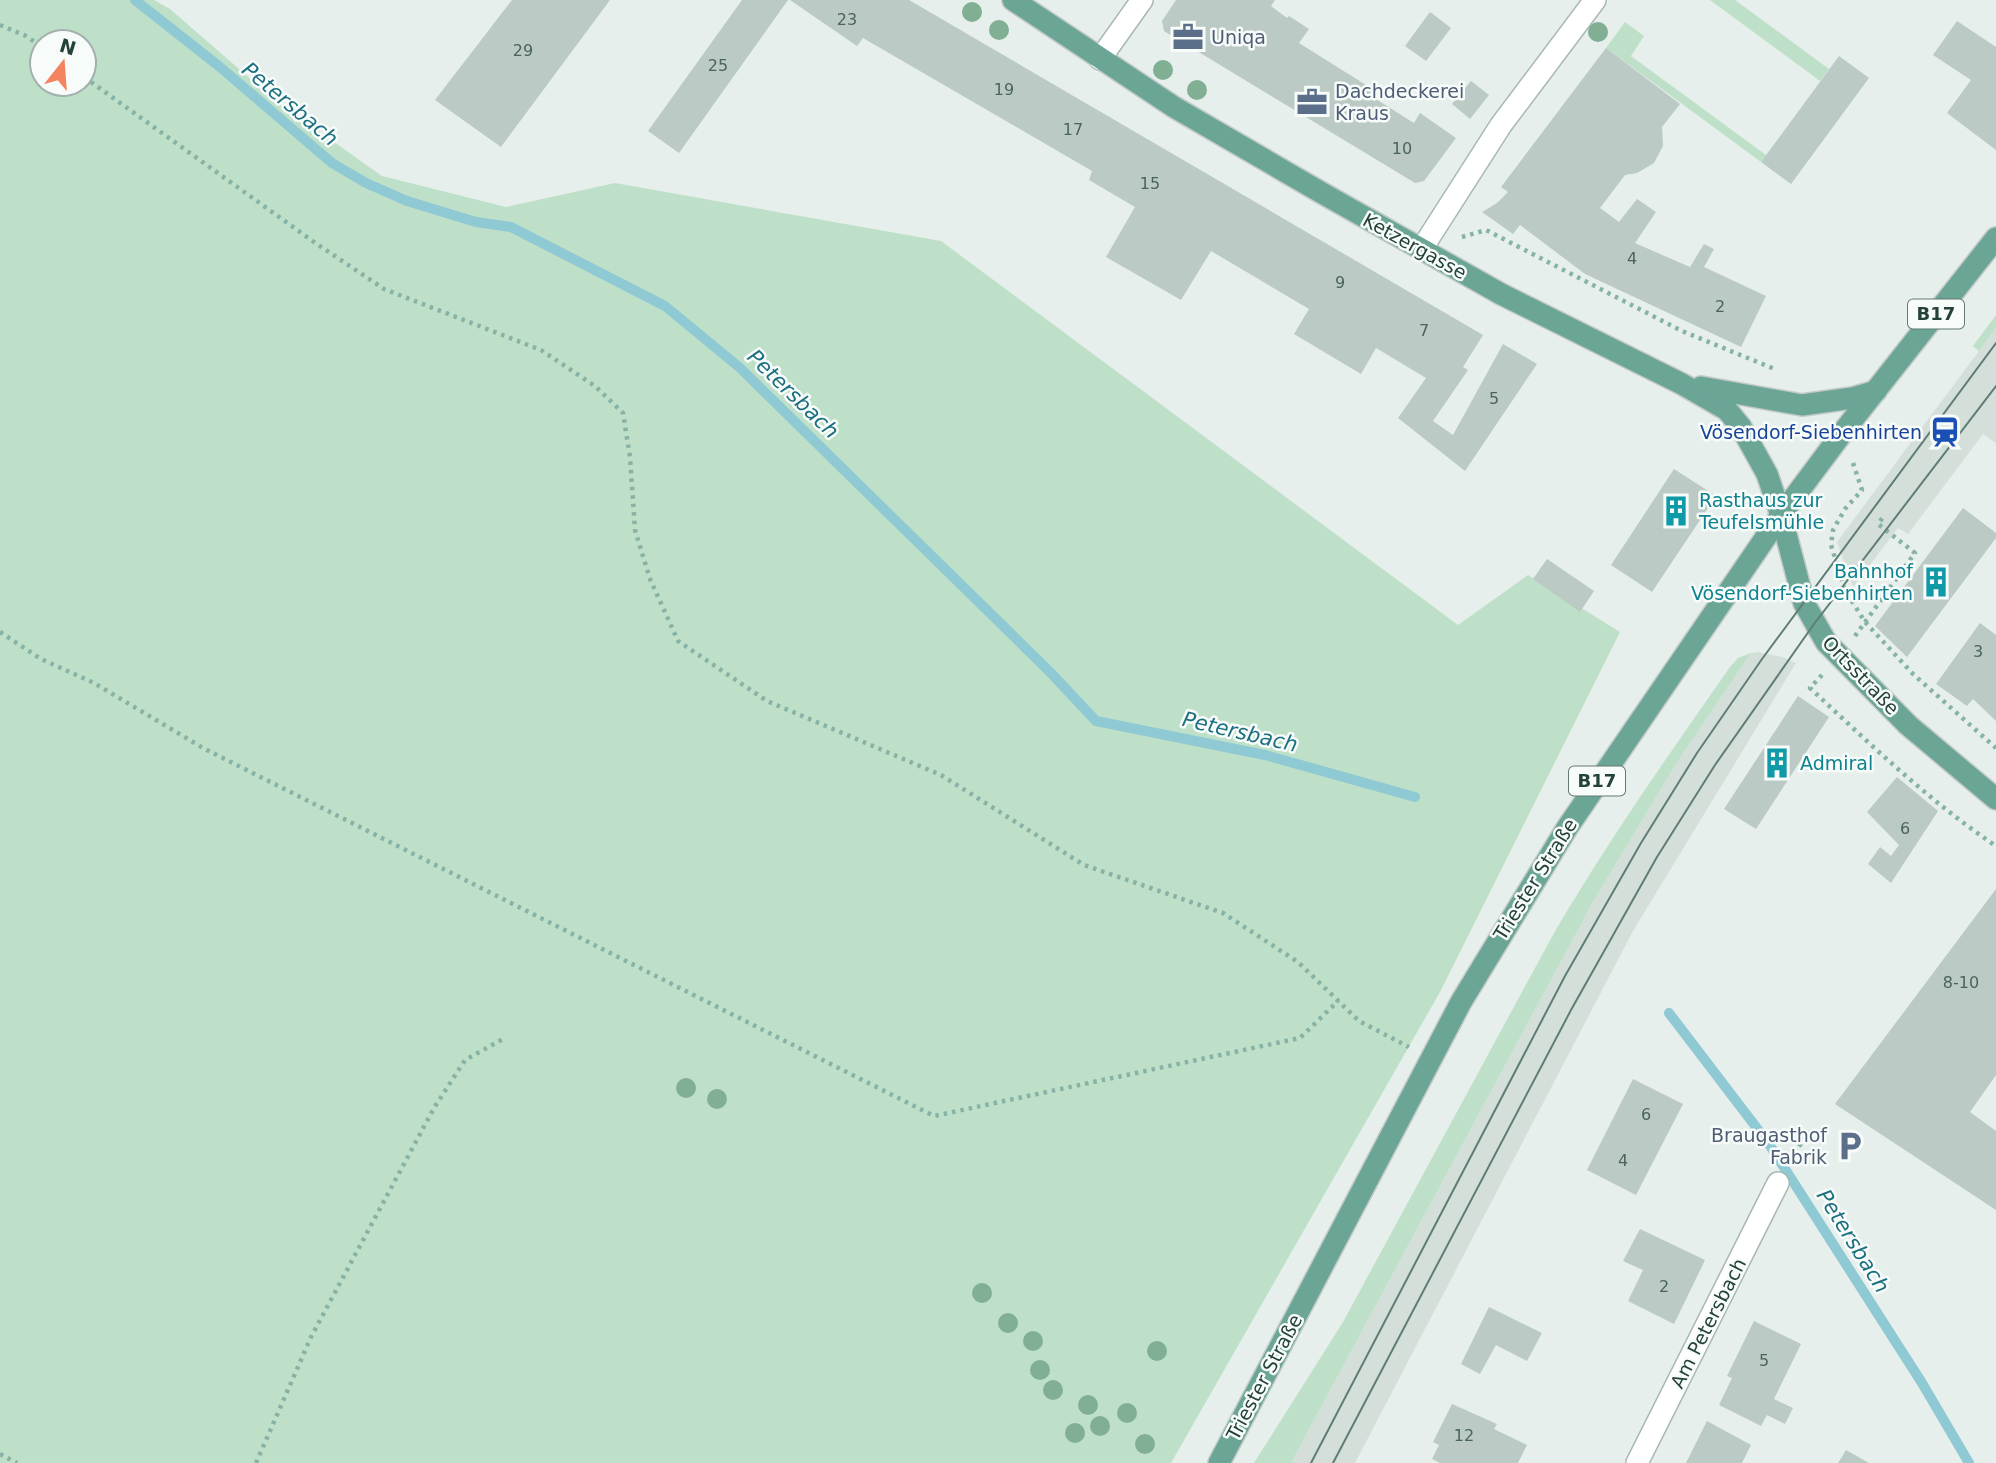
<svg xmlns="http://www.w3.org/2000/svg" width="1996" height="1463" font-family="'DejaVu Sans',sans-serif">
  <rect width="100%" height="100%" fill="#e6efeb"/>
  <g fill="#d4dfda">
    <polygon points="1996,328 1996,443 1983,434 1908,534 1898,528 1853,587 1837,542"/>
    <polygon points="1758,652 1782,657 1796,663 1633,931 1355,1463 1291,1463 1593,902 1676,764 1751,653"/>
  </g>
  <g fill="#bfe0c8" fill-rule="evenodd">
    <path d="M0 0H154L170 9 276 101 382 176 506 207 615 183 941 241 1458 625 1528 575 1620 632 1440 992 1171 1463H0ZM42 42H84V84H42Z"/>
    <polygon points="1710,0 1735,0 1829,69 1820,81"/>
    <polygon points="1625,22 1644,36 1631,56 1766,155 1761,162 1606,48"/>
    <polygon points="1996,315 1996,328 1979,351 1973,346"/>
    <path d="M1751 653 1676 764 1593 902 1291 1463H1254L1343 1322 1554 933C1608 841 1669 754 1730 667L1738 658Z"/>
  </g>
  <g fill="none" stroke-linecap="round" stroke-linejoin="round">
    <g stroke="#8ec9d4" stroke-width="10">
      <polyline points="135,0 220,67 332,163 366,183 407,201 476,222 511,227 665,306 739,367 1050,672 1096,721 1265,755 1415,797"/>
      <polyline points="1669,1013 1769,1144 1922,1383 1969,1463"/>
    </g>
  </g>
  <g fill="#bbcac4">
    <polygon points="512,0 610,0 501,147 435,100"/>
    <polygon points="742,0 788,0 679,153 648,131"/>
    <polygon points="790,0 909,0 1483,335 1463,367 1468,370 1433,421 1453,435 1503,344 1537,364 1465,471 1398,418 1426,378 1376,348 1361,374 1294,334 1309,309 1211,251 1181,300 1106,257 1135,207 1089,180 1092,171 863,38 857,46"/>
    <polygon points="1176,0 1275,0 1271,6 1287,18 1289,16 1309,29 1299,43 1374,90 1371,96 1414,123 1420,113 1456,138 1424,181 1415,183 1164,31 1162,21"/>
    <polygon points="1430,12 1451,28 1426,61 1405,46"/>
    <polygon points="1957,21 1996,47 1996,150 1947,113 1971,80 1933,55"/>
    <polygon points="1606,48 1680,104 1662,127 1663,146 1654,163 1637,173 1625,175 1600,208 1619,222 1637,199 1656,212 1635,243 1690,267 1704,244 1714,249 1704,267 1766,296 1741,347 1585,274 1520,225 1513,234 1482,212 1497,203 1508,192 1501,187"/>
    <polygon points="1839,56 1869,78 1791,184 1761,162"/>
    <polygon points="1471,81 1489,95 1470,119 1452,104"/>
    <polygon points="1674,469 1716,496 1652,592 1611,565"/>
    <polygon points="1963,508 1996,533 1996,538 1907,657 1875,626"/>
    <polygon points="1547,559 1594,591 1580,612 1533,579"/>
    <polygon points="1980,623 1996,635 1996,721 1973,699 1967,706 1936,684"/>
    <polygon points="1798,696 1829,717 1756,829 1724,809"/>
    <polygon points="1897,777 1938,811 1891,883 1868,864 1880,847 1891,856 1899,845 1867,812"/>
    <polygon points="1996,889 1996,1075 1970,1112 1996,1131 1996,1210 1835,1104"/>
    <polygon points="1633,1079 1683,1104 1636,1195 1587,1170"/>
    <polygon points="1640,1229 1705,1260 1674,1324 1628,1301 1643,1270 1623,1261"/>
    <polygon points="1489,1307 1542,1333 1527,1361 1496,1345 1480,1374 1461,1364"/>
    <polygon points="1754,1321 1801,1344 1774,1399 1793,1408 1785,1424 1767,1415 1761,1426 1719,1405 1732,1378 1727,1376"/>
    <polygon points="1452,1404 1497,1424 1494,1429 1527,1445 1518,1463 1440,1463 1432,1459 1439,1445 1433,1442"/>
    <polygon points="1707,1421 1751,1445 1742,1463 1686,1463"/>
    <polygon points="1846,1450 1869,1463 1838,1463"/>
  </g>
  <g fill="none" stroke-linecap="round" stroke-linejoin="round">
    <g stroke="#a8b8b2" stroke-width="24">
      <g id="minor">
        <polyline points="1100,59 1142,0"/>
        <polyline points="1421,250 1501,125 1595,0"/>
        <polyline points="1637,1463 1778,1183"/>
      </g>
    </g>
    <g stroke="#c2cac8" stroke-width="24">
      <g id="major">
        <polyline points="1013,0 1174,107 1322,193 1501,294 1682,384 1727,410 1741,427 1767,474 1781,515 1804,603 1826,642 1908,725 1996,799"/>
        <polyline points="1701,387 1802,405 1852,398 1876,391"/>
        <polyline points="1219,1463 1461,1002 1567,828 1781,515 1843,432 1996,238"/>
      </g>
    </g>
    <g stroke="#86b3a5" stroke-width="4.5" stroke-dasharray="3.5 5" stroke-linecap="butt">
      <polyline points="0,25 26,36 42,47"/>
      <polyline points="84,77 314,242 384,289 541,350 595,386 623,413 630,457 635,530 650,579 678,641 767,701 941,775 1084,865 1223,913 1298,962 1359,1021 1409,1047"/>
      <polyline points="1462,237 1486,230 1682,331 1777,370"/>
      <polyline points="1853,463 1862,490 1845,509 1833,530 1831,545 1845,590 1865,622 1913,674 1996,748"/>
      <polyline points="0,632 41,659 94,683 203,748 934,1116 1300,1038 1338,1001"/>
      <polyline points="1855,636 1915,553 1878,524 1884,516"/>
      <path d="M1822 675 1810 688C1869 743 1929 801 1996 846"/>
      <polyline points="1790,1161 1809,1131"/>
      <polyline points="0,1454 17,1463"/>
      <polyline points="256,1463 311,1337 434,1108 465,1060 503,1039"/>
    </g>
    <use href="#minor" stroke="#fff" stroke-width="21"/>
    <use href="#major" stroke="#6aa596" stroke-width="21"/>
    <g stroke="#5f7d75" stroke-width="2">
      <polyline points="1311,1463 1565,976 1641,843 1697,753 1762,659 1996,343"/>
      <polyline points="1333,1463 1571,1010 1657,857 1715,765 1814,624 1996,386"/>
    </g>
  </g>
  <g fill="#80af93">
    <circle cx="972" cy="12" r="10"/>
    <circle cx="999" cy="30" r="10"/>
    <circle cx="1598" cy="32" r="10"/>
    <circle cx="1163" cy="70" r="10"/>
    <circle cx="1197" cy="90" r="10"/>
    <circle cx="686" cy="1088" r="10"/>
    <circle cx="717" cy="1099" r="10"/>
    <circle cx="982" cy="1293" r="10"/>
    <circle cx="1008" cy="1323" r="10"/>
    <circle cx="1033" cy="1341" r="10"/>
    <circle cx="1157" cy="1351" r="10"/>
    <circle cx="1040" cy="1370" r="10"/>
    <circle cx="1053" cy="1390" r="10"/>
    <circle cx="1088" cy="1405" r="10"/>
    <circle cx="1127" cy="1413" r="10"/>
    <circle cx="1100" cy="1426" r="10"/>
    <circle cx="1075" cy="1433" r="10"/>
    <circle cx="1145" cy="1444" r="10"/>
  </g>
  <defs>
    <g id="office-bare" transform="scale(2.415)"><path d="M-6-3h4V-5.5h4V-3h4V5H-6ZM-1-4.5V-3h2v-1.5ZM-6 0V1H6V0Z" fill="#5c6f8a" stroke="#f7fbf9" stroke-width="2.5" paint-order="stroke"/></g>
    <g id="station-bare" transform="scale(2.415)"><path d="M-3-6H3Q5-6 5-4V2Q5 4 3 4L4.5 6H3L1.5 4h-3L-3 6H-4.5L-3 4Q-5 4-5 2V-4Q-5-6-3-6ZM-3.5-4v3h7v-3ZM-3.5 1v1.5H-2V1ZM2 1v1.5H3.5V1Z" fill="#1a4fb4" stroke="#f7fbf9" stroke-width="2.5" paint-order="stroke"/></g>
    <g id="building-bare" transform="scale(2.415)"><path d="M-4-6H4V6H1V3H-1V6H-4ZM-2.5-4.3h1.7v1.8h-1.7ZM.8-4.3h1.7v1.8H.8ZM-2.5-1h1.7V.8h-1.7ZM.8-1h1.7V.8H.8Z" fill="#0f9aa8" stroke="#f7fbf9" stroke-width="2.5" paint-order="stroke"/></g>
    <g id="parking-bare" transform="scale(2.415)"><path d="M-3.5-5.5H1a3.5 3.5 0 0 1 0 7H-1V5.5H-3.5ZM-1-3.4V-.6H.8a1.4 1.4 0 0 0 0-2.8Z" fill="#5c6f8a" stroke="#f7fbf9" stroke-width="2.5" paint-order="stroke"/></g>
  </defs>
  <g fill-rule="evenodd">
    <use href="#office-bare" x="1188" y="37"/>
    <use href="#office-bare" x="1312" y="102"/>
    <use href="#station-bare" x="1945" y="432"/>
    <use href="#building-bare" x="1676" y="511"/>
    <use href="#building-bare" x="1936" y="582"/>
    <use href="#building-bare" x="1777" y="763"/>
    <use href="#parking-bare" x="1850" y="1146"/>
  </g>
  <g text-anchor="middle" stroke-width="5" stroke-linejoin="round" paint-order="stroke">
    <g font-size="16" fill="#4a645c">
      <text x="847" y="25">23</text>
      <text x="523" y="56">29</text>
      <text x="718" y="71">25</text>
      <text x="1004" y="95">19</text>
      <text x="1073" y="135">17</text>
      <text x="1402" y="154">10</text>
      <text x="1150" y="189">15</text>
      <text x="1632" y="264">4</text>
      <text x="1340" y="288">9</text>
      <text x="1720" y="312">2</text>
      <text x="1424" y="336">7</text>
      <text x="1494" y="404">5</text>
      <text x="1978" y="657">3</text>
      <text x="1905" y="834">6</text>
      <text x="1961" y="988">8-10</text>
      <text x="1646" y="1120">6</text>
      <text x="1623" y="1166">4</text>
      <text x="1664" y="1292">2</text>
      <text x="1764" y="1366">5</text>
      <text x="1464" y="1441">12</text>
    </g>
    <g fill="#f7fbf9" stroke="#637a73" stroke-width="2">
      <rect x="1908" y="299.5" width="56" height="29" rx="5"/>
      <rect x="1569" y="766.5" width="56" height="29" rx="5"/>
    </g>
    <g font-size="18" font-weight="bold" fill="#24423a">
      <text x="1936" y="320">B17</text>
      <text x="1597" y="787">B17</text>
    </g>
    <g font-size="19" fill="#4e5e75" stroke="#f7fbf9" text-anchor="start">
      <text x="1211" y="44">Uniqa</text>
      <text x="1335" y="98">Dachdeckerei<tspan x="1335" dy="22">Kraus</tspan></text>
      <text x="1827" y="1142" text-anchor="end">Braugasthof<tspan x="1827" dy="22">Fabrik</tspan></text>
    </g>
    <g font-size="19" fill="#24423a" stroke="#f7fbf9">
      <text transform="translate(1415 246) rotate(29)" y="7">Ketzergasse</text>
      <text transform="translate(1861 675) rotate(46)" y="7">Ortsstraße</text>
      <text transform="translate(1535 879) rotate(-58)" y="7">Triester Straße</text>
      <text transform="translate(1708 1323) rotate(-63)" y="7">Am Petersbach</text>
      <text transform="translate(1264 1377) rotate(-62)" y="7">Triester Straße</text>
    </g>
    <g font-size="19" fill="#164399" stroke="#f7fbf9" text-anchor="end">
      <text x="1922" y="439">Vösendorf-Siebenhirten</text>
    </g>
    <g font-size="19" fill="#0d838f" stroke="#f7fbf9" text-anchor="start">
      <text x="1699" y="507">Rasthaus zur<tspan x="1699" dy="22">Teufelsmühle</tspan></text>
      <text x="1913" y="578" text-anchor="end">Bahnhof<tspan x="1913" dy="22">Vösendorf-Siebenhirten</tspan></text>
      <text x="1800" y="770">Admiral</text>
    </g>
    <g font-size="21" font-style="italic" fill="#1c6f80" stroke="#f7fbf9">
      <text transform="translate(290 104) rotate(40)" y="7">Petersbach</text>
      <text transform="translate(793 394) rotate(44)" y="7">Petersbach</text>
      <text transform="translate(1240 732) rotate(13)" y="7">Petersbach</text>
      <text transform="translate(1853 1241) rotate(58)" y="7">Petersbach</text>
    </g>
  </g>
  <g transform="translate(63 63) rotate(17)"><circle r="33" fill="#f7fbf9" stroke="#a3b1ad" stroke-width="2"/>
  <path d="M0-5L12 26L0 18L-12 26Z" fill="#f4845f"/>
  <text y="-10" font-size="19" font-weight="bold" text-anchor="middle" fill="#24423a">N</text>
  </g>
</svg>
